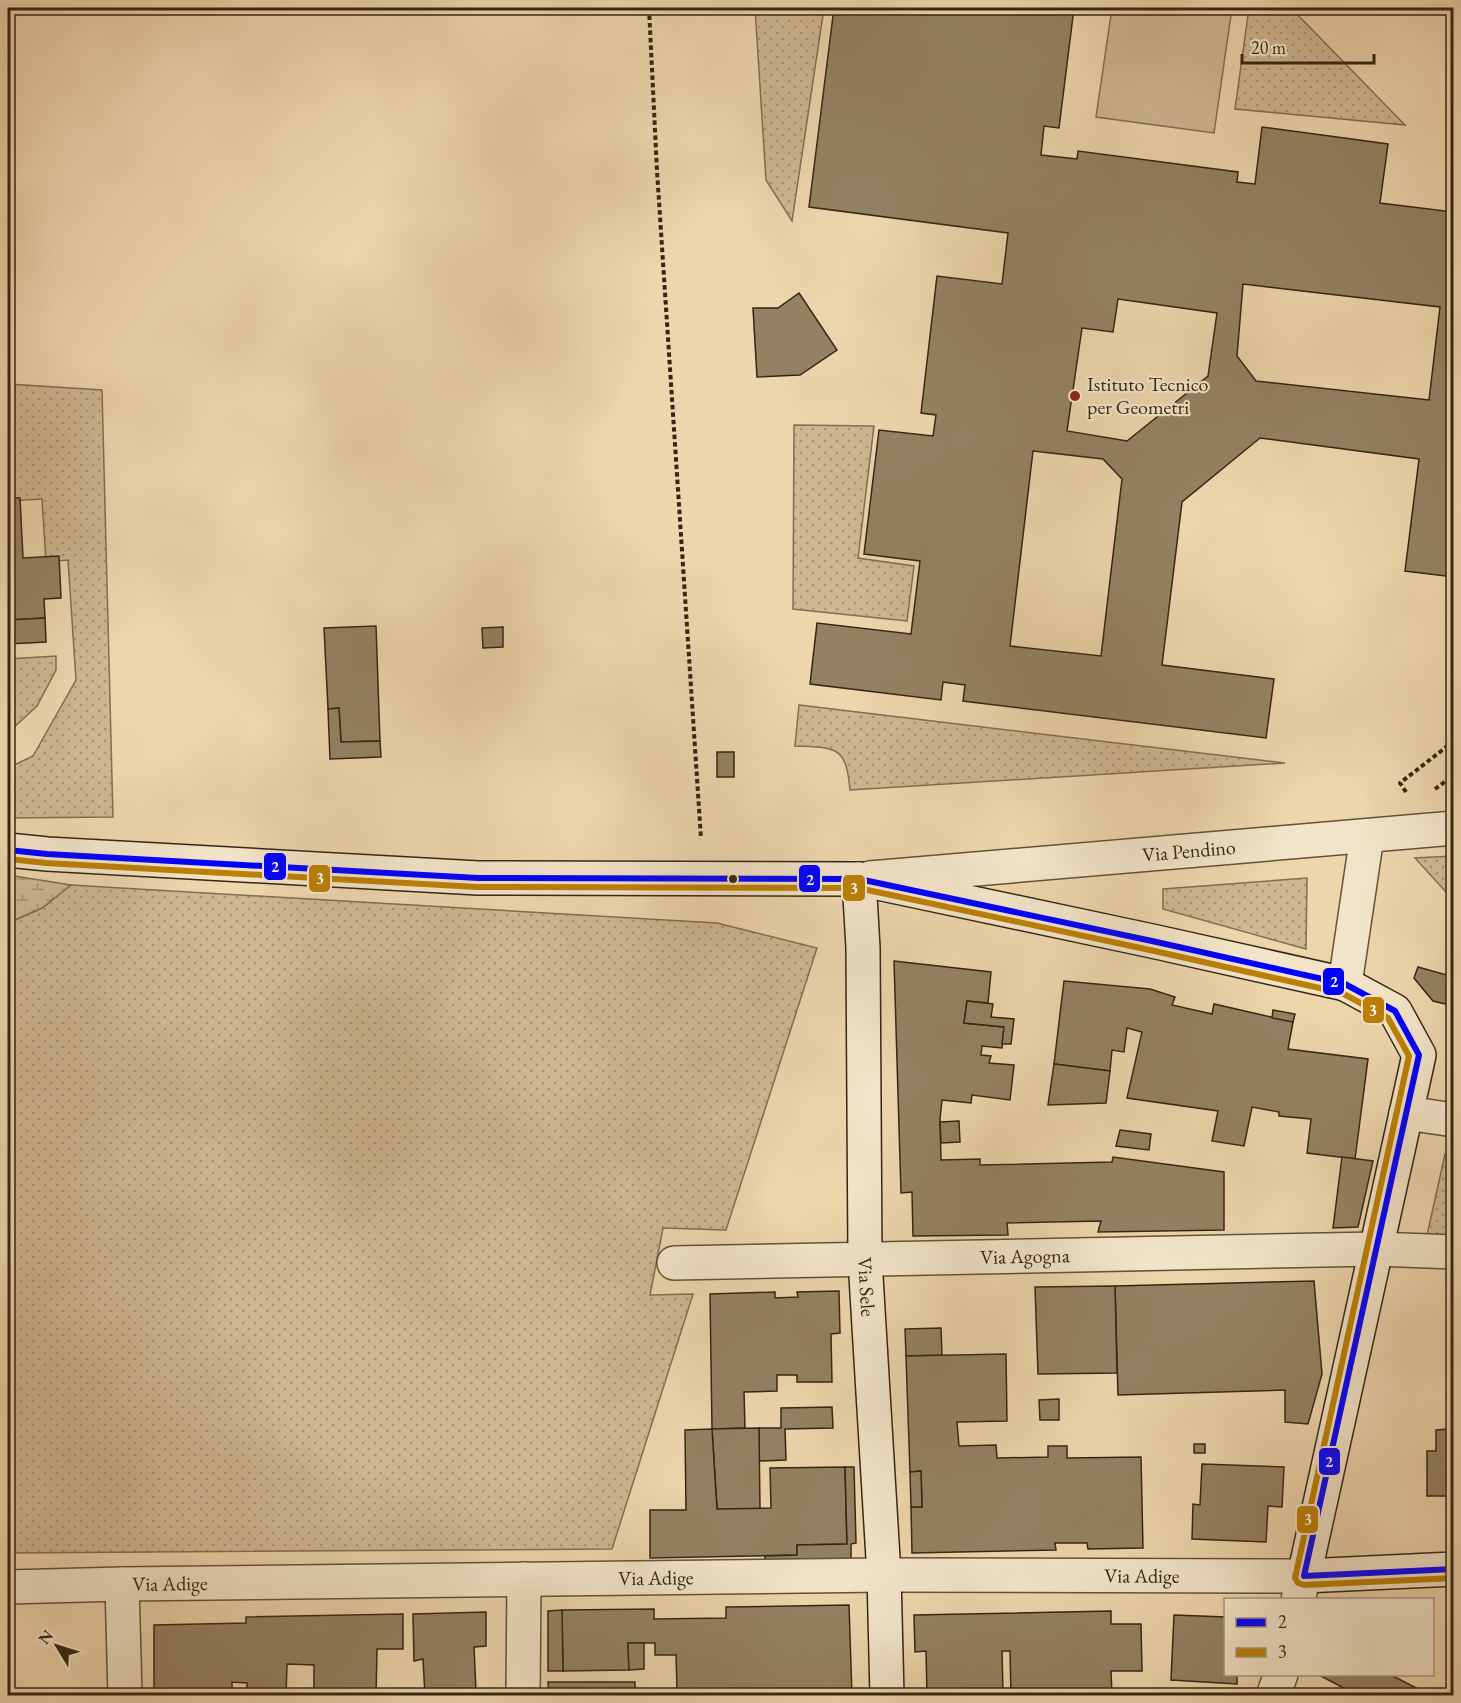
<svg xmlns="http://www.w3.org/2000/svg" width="1461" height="1703" font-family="'EB Garamond',serif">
  <defs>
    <pattern id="grass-dots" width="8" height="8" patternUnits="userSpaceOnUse" patternTransform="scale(1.5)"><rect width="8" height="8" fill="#ceb792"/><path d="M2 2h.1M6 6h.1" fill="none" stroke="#a89576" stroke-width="1.8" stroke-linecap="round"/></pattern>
    <pattern id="wetland-marsh" width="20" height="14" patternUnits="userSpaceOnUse" patternTransform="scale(1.5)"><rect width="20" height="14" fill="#ceb792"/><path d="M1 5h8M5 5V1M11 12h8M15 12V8" fill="none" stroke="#a89576"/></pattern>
  </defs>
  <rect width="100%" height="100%" fill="#edd5ac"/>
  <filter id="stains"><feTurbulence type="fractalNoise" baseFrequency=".00333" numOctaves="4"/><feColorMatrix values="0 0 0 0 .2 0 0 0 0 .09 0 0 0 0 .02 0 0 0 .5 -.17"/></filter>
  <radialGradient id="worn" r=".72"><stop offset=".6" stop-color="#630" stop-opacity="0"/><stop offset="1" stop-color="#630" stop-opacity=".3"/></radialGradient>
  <g fill="url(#grass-dots)" stroke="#816e53" stroke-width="1.5">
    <polygon points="755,8 824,8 792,221 766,180"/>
    <polygon points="1249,8 1291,8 1405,125 1235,109"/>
    <polygon points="8,384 102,390 113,817 8,818 8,768 33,756 76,680 68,560 46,562 42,499 8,501"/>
    <polygon points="794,425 874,426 858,558 914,566 907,621 793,609"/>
    <polygon points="56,656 56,670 37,706 12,729 8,729 8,659"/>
    <path d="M799 705 1285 763 850 790C846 745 836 748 795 746Z"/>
    <polygon points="1453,856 1453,890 1446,892 1415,858"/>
    <polygon points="1307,878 1306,949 1163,909 1163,889"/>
    <polygon points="71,885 717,923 817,948 726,1230 663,1228 650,1295 693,1294 612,1549 8,1553 8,923 42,908"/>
    <polygon points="1445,1154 1453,1154 1453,1218 1447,1236 1427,1235"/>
  </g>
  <polygon fill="url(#wetland-marsh)" stroke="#816e53" stroke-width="1.5" points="8,875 71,885 42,908 8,923"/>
  <polygon fill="#ceb792" stroke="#816e53" stroke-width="1.5" points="1112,8 1232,8 1214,133 1096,117"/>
  <g fill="#948163" stroke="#342614" stroke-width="1.5" fill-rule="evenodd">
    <path d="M834 8H948L971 10V8H1074L1059 128 1044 126 1041 155 1077 159 1078 151 1238 172 1237 182 1255 184 1262 127 1388 144 1380 203 1453 212 1454 209V577L1405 571 1419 459 1260 438 1182 502 1162 665 1274 679 1266 738 963 701 965 685 943 682 941 700 810 684 817 623 911 634 920 561 864 554 879 430 933 436 936 415 921 413 937 276 1002 284 1008 233 809 207ZM1243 284 1440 307 1429 400 1256 381 1237 356ZM1118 299 1217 313 1208 376 1127 441 1067 431 1082 328 1113 332ZM1033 451 1103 459 1122 479 1101 656 1010 646Z"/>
    <polygon points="799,293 837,350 800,375 757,377 753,308 778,308"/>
    <polygon points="8,498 20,498 23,558 59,556 61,598 44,599 45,618 8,620"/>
    <polygon points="45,618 46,642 8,644 8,620"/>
    <polygon points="376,626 380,741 341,742 339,708 328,709 324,628"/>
    <polygon points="503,627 503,647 483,648 482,628"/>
    <polygon points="339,708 341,742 380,741 381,757 330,759 328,709"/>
    <rect x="717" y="752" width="17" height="25"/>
    <polygon points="894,961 991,972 988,1003 967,1001 964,1023 1004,1027 1002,1048 982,1046 981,1055 991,1056 989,1063 1014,1065 1010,1100 972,1095 971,1103 942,1100 940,1119 941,1160 980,1159 980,1165 1112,1162 1113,1157 1224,1172 1224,1230 1098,1232 1101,1221 1007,1223 1008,1235 913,1236 912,1192 901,1193"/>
    <polygon points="1418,967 1454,977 1454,1006 1433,1001 1414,978"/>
    <polygon points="1064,981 1150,989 1175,997 1172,1005 1212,1014 1214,1004 1293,1022 1288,1049 1368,1059 1355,1159 1307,1153 1311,1119 1279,1116 1279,1112 1252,1107 1244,1146 1212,1141 1218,1111 1127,1098 1142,1032 1127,1028 1124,1052 1112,1050 1110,1071 1054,1064"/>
    <polygon points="967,1001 993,1004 991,1017 1014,1019 1011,1044 1002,1044 1004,1027 964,1023"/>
    <polygon points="1273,1010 1295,1014 1293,1022 1272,1018"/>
    <polygon points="1054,1064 1110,1071 1106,1103 1048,1105"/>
    <polygon points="959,1121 960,1142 941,1143 940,1122"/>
    <polygon points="1120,1130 1151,1134 1149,1150 1116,1146"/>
    <polygon points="1342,1157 1373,1161 1358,1227 1333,1228"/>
    <polygon points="1314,1281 1322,1374 1308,1424 1285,1422 1285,1390 1118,1395 1115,1286"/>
    <polygon points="1115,1286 1117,1373 1038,1374 1035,1287"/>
    <polygon points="839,1291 840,1333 831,1334 832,1382 797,1382 797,1375 777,1375 777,1391 744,1392 745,1428 712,1429 710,1294 775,1292 775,1298 798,1297 797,1292"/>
    <polygon points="941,1328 942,1355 906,1356 905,1329"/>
    <polygon points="1006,1354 1007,1421 957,1422 959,1446 996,1445 997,1458 1048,1457 1048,1446 1067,1446 1067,1458 1141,1457 1143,1548 1088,1549 1087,1543 1055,1543 1056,1550 912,1553 911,1507 922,1507 921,1471 910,1472 906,1356"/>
    <rect x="1449" y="1365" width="5" height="38"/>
    <polygon points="1059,1399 1059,1420 1040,1420 1039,1400"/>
    <polygon points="1449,1403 1454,1403 1454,1501 1451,1501 1451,1496 1427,1496 1427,1451 1436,1451 1436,1430 1450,1429"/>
    <polygon points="832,1407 833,1428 785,1429 786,1460 759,1461 759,1428 781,1428 781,1408"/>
    <polygon points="759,1428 760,1509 717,1509 712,1429"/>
    <polygon points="712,1429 717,1509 771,1508 770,1468 845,1467 847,1544 797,1545 797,1555 650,1558 650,1510 686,1510 685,1430"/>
    <rect x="1194" y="1444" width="11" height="9"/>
    <polygon points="1202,1464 1284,1467 1282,1507 1268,1506 1266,1542 1192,1539 1193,1504 1200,1505"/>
    <polygon points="845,1467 854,1467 856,1543 851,1544 851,1559 796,1559 796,1565 765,1565 765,1556 797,1555 797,1545 847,1544"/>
    <polygon points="921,1471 922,1507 911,1507 910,1472"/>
    <polygon points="849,1605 852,1696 655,1696 655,1690 677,1689 676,1655 655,1655 655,1643 628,1643 629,1670 563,1671 562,1610 654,1609 654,1619 726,1618 726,1607"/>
    <polygon points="562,1610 563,1671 548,1671 548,1611"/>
    <polygon points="1111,1611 1111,1624 1141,1624 1142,1671 1111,1671 1112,1696 1011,1696 1010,1651 1002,1651 1003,1693 927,1696 926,1651 915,1652 914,1615"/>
    <polygon points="486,1612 486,1646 474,1647 476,1691 487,1690 487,1696 425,1696 423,1659 414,1661 413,1614"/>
    <polygon points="403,1614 403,1649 377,1649 376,1696 314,1696 314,1665 287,1664 286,1696 247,1696 247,1683 232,1682 232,1696 154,1696 154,1625 246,1623 246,1617"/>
    <polygon points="1174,1615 1226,1617 1226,1674 1237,1674 1237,1684 1171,1680"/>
    <polygon points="628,1643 644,1643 644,1669 629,1670"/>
    <polygon points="1317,1674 1389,1674 1432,1696 1359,1696"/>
    <polygon points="548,1682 635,1682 635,1696 549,1696"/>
  </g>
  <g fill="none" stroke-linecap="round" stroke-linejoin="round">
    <g stroke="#62523a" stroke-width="36">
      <g id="street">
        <path id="s1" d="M870 878 1454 828"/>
        <polyline points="1345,984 1367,836"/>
        <polyline points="1406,1113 1454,1120"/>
        <path id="s2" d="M674 1263 1376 1249 1454 1252"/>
        <polyline points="122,1584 125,1696"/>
        <path id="s3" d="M8 1587 122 1584 884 1575 1304 1576 1298 1600"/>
        <polyline points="523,1696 524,1579"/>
        <polyline points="1273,1696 1281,1674"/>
      </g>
    </g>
    <g stroke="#342614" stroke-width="36">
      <g id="secondary">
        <polyline points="8,850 47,854 478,878 859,879 1152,941 1345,984 1395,1011 1419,1055 1304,1576 1454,1569"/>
        <path id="s4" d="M859 879 863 948 865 1260 884 1575 887 1696"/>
      </g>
    </g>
    <g stroke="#342614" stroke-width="4" stroke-dasharray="4.5 3" stroke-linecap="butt">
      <polyline points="649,8 657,171 701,839"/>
      <polyline points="1435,789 1454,775"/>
      <polyline points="1406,792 1400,783 1454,741"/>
    </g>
    <use href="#street" stroke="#f3e4c9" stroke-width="33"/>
    <use href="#secondary" stroke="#f3e4c9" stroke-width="33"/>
    <g stroke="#f3e4c9" stroke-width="10">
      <polyline id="bus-1" points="8,850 47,854 478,878 859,879 1152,941 1345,984 1395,1011 1419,1055 1304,1576 1454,1569"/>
    </g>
    <g stroke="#f3e4c9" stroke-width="10">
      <polyline id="bus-2" points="8,859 46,863 477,887 858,888 1150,950 1342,993 1388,1018 1409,1056 1295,1578 1298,1583 1304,1585 1454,1578"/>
    </g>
    <use href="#bus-1" stroke="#00f" stroke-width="6"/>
    <use href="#bus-2" stroke="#bc8006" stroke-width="6"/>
  </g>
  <circle fill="#8f2418" stroke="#f3e4c9" stroke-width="2" cx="1075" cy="396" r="6"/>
  <circle fill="#342614" stroke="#f3e4c9" stroke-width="2" cx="733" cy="879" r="5"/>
  <g text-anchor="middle" stroke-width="4.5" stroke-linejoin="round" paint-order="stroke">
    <g font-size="20" fill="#342614" stroke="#f3e4c9" text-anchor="start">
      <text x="1087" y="391">Istituto Tecnico<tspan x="1087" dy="23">per Geometri</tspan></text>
    </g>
    <g font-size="20" fill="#342614" stroke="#f3e4c9">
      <text dy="7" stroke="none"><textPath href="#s1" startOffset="320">Via Pendino</textPath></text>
      <text dy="7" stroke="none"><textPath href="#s2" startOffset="351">Via Agogna</textPath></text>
      <text dy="7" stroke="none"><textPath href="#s4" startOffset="408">Via Sele</textPath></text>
      <text dy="7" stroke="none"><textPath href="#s3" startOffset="1134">Via Adige</textPath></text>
      <text dy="7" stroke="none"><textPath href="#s3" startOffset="648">Via Adige</textPath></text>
      <text dy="7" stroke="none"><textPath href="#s3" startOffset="162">Via Adige</textPath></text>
    </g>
  </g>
  <g stroke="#f3e4c9" stroke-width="2">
    <rect x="263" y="852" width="24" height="29" rx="6" fill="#00f"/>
    <rect x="308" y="864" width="23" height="29" rx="6" fill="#bc8006"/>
    <rect x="798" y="864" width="23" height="29" rx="6" fill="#00f"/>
    <rect x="842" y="874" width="24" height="28" rx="6" fill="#bc8006"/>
    <rect x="1322" y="967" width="23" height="29" rx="6" fill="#00f"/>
    <rect x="1362" y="996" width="23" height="28" rx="6" fill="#bc8006"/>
    <rect x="1318" y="1447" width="23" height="29" rx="6" fill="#00f"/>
    <rect x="1296" y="1505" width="23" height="29" rx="6" fill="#bc8006"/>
  </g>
  <g font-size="16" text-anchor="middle" font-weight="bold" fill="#fff">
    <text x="275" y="872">2</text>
    <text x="320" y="884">3</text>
    <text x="810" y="885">2</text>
    <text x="854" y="894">3</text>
    <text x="1334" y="987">2</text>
    <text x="1373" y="1016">3</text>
    <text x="1329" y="1467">2</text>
    <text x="1308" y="1525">3</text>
  </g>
  <rect width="1461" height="1703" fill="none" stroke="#edd5ac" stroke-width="30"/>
  <rect x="9" y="9" width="1443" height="1685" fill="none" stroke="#342614" stroke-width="3"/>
  <rect x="15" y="15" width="1431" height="1673" fill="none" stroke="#342614" stroke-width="1.5"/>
  <rect x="1224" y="1598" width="210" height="78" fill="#f3e4c9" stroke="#a79881" stroke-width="1.5"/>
  <rect x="1236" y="1618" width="30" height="9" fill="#0000ff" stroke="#a79881" stroke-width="1.5"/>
  <text x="1278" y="1628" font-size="18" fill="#342614">2</text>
  <rect x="1236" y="1648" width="30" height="9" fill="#bc8006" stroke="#a79881" stroke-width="1.5"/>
  <text x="1278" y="1658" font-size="18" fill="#342614">3</text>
  <g transform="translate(57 1646) rotate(308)" stroke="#f3e4c9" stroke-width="4.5" paint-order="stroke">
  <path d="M0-4.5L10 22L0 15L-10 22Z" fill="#342614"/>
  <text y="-9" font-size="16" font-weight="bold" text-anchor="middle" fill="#342614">N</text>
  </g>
  <path d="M1242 54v9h132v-9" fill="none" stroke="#342614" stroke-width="3"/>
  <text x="1251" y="54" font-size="18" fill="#342614" stroke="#f3e4c9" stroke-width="4.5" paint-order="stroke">20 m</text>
  <rect width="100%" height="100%" filter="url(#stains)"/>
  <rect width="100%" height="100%" fill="url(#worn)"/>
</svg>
